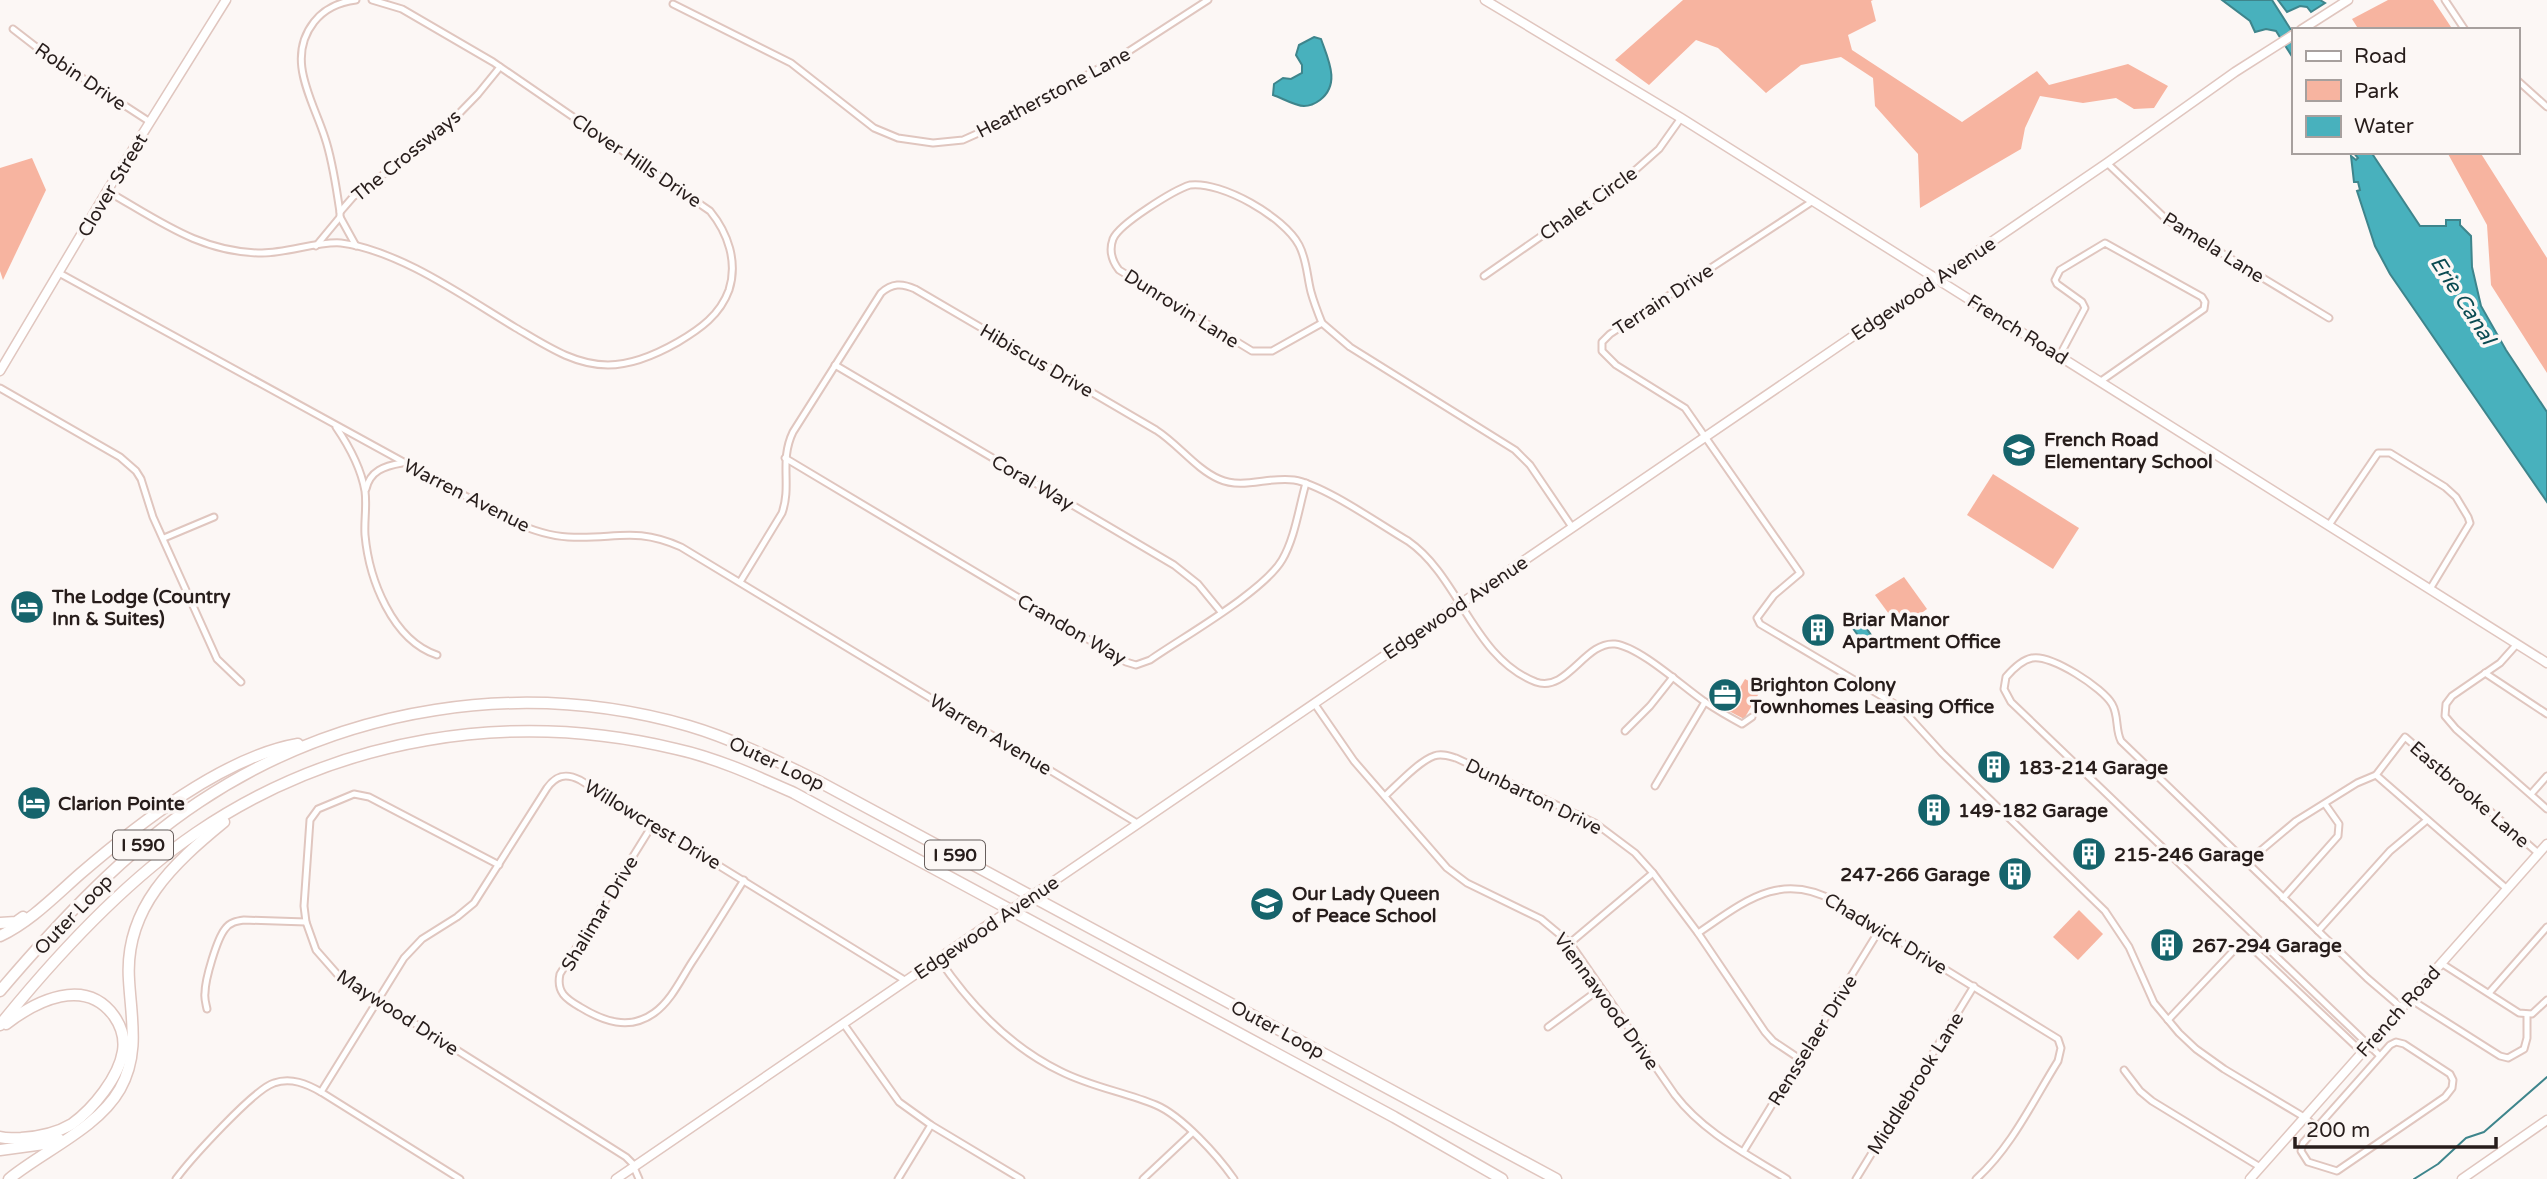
<svg xmlns="http://www.w3.org/2000/svg" width="2547" height="1179" font-family="'Varela Round',sans-serif">
  <rect width="100%" height="100%" fill="#fcf7f5"/>
  <g fill="#f7b4a0">
    <polygon points="1683,0 1873,0 1871,1 1876,21 1848,35 1852,50 1962,122 2037,71 2049,85 2128,64 2168,86 2154,108 2134,109 2116,98 2083,103 2040,96 2025,128 2021,149 1920,208 1918,154 1875,106 1873,78 1841,57 1801,65 1766,93 1718,48 1696,40 1649,85 1615,60"/>
    <polygon points="2388,0 2433,0 2453,30 2359,30 2352,19"/>
    <polygon points="2447,152 2480,152 2547,258 2547,373 2491,285 2487,225"/>
    <polygon points="32,158 46,190 3,280 0,271 0,168"/>
    <polygon points="1993,474 2079,528 2053,569 1967,515"/>
    <polygon points="1904,577 1927,609 1900,629 1875,595"/>
    <polygon points="1745,679 1762,688 1744,719 1727,710"/>
    <polygon points="2079,910 2103,934 2078,960 2053,937"/>
  </g>
  <g fill="#48b1bd" stroke="#3e858c" stroke-width="2">
    <polygon points="2222,0 2272,0 2293,33 2293,58 2276,31 2266,29 2255,32 2250,21"/>
    <polygon points="2278,0 2320,0 2325,3 2311,12 2307,7 2300,6 2287,12"/>
    <path d="M1314 37 1321 39C1328 59 1341 84 1320 100 1316 103 1309 106 1304 106 1295 106 1282 98 1273 95L1274 84 1283 78 1291 79 1302 73V65L1296 55 1299 45Z"/>
    <polygon points="2353,152 2371,152 2420,226 2446,226 2446,220 2460,220 2460,225 2471,236 2472,267 2481,306 2506,350 2547,412 2547,502 2390,274 2375,246 2357,191 2360,190 2358,182 2354,182 2351,156 2356,160 2358,158"/>
    <polygon points="1855,614 1861,620 1868,616 1872,623 1867,629 1871,635 1862,641 1847,620"/>
  </g>
  <g fill="none" stroke-linecap="round" stroke-linejoin="round">
    <polyline stroke="#3e858c" stroke-width="2" points="2414,1179 2438,1164 2466,1138 2484,1132 2547,1077"/>
    <g stroke="#e0c6bf" stroke-width="9">
      <g id="street">
        <polyline points="2445,0 2465,30"/>
        <polyline points="673,4 791,63 874,128 898,138 933,143 963,140 1003,122 1123,55 1208,0"/>
        <polyline points="13,29 44,53 150,122"/>
        <polyline points="2517,80 2547,107"/>
        <polyline points="2107,163 2167,220 2329,318"/>
        <path d="M1190 185C1222 181 1284 217 1299 245 1307 260 1307 277 1311 292 1314 303 1318 313 1322 323L1272 351H1252L1119 270C1112 261 1109 250 1113 239 1119 224 1174 190 1190 185Z"/>
        <path d="M107 191C158 220 201 253 262 253 287 253 319 241 341 243 399 250 466 298 516 328 545 345 574 365 608 365 633 365 657 354 678 342 700 329 720 315 729 290 738 262 728 233 710 211L493 62 402 9 372 0"/>
        <polyline points="1813,201 1610,334 1602,342 1602,351 1616,365 1685,408 1800,573 1774,595 1757,618 1760,624 1900,707 1942,753 2105,911 2129,947 2154,1003 2179,1033 2196,1049 2224,1069 2304,1117 2317,1128"/>
        <polyline points="340,212 353,197 443,130 478,94 500,67"/>
        <polyline points="340,217 356,246"/>
        <path d="M316 246 340 217V212C336 187 333 162 325 138 313 100 285 59 314 22 325 8 339 2 356 0"/>
        <path d="M59 273 511 521C529 529 548 536 568 537 614 540 634 526 681 547L1137 823"/>
        <polyline points="1484,276 1632,173 1659,149 1681,118"/>
        <polyline points="1322,323 1350,347 1515,450 1530,465 1572,527"/>
        <polyline points="2060,355 2085,308 2082,302 2057,284 2055,280 2060,270 2105,243 2202,297 2205,302 2204,309 2101,381"/>
        <polyline points="835,365 1174,565 1198,584 1221,612"/>
        <polyline points="0,388 120,457 136,471 141,479 153,517 217,659 241,682"/>
        <path d="M336 427C349 446 361 468 365 491 367 506 364 521 365 535 369 579 392 640 437 655"/>
        <path d="M785 458 1126 662 1136 665 1150 660C1183 637 1263 592 1282 560 1295 538 1299 507 1306 483"/>
        <path d="M366 489C370 471 384 466 402 463"/>
        <polyline points="2329,525 2378,453 2390,453 2445,487 2456,497 2468,517 2470,523 2430,589"/>
        <polyline points="164,538 214,517"/>
        <path d="M740 582 782 513C792 485 779 461 793 432L881 293C892 283 902 283 915 289L1156 430C1178 444 1196 469 1219 479 1243 490 1269 476 1294 480 1324 485 1379 524 1408 541 1460 577 1473 658 1536 682 1567 693 1585 641 1615 644 1640 647 1683 687 1705 702 1717 710 1729 717 1742 724L1752 717"/>
        <polyline points="2517,644 2500,663 2452,696 2446,704 2445,716 2456,729 2547,809"/>
        <polyline points="2485,673 2547,714"/>
        <path d="M1314 703 1354 761 1447 868 1467 883 1541 919 1570 943 1675 1095C1704 1133 1747 1154 1787 1179"/>
        <polyline points="1625,731 1650,706 1673,677"/>
        <polyline points="2376,775 2507,889"/>
        <polyline points="1655,786 1705,702"/>
        <polyline points="2531,794 2547,776"/>
        <path d="M1385 796C1397 785 1419 761 1434 756 1441 753 1449 756 1456 758L1595 823 1635 853 1653 873 1698 933 1765 1032 1773 1041 1800 1059"/>
        <path d="M653 824 560 974C556 992 566 999 580 1007 603 1021 629 1031 654 1013 671 1001 681 979 692 962 710 935 727 907 744 880"/>
        <polyline points="2246,863 2296,821 2357,783 2376,775 2405,737 2538,853"/>
        <polyline points="499,865 369,797 354,794 318,809 310,820 304,906 306,922 316,950 338,975 626,1157 632,1163 639,1179"/>
        <polyline points="2283,898 2338,836 2339,824 2325,804"/>
        <polyline points="2318,931 2390,851 2427,820"/>
        <path d="M1698 933C1744 902 1780 870 1836 902L2058 1039 2061 1048 2058 1061C2033 1101 2011 1148 1976 1179"/>
        <polyline points="1570,943 1653,873"/>
        <path d="M939 959C970 1005 1009 1046 1060 1071 1091 1087 1125 1092 1156 1105 1182 1116 1218 1156 1234 1179"/>
        <polyline points="2441,963 2519,1013 2532,1014 2547,1000"/>
        <polyline points="2489,993 2547,927"/>
        <polyline points="2410,999 2500,1056 2508,1058 2524,1049 2527,1038 2527,1015"/>
        <path d="M207 1009C206 1004 204 998 205 993 205 979 217 939 225 929 230 922 237 921 244 920L306 922"/>
        <polyline points="2168,1020 2237,947 2244,944 2252,948 2362,1052"/>
        <polyline points="843,1023 899,1102 931,1125 1021,1179"/>
        <polyline points="1548,1027 1601,988"/>
        <polygon points="2396,1042 2404,1044 2450,1074 2453,1080 2452,1088 2445,1097 2337,1171 2308,1162 2301,1151 2303,1143 2390,1045"/>
        <path d="M2380 1056 2011 702 2004 689 2006 677C2012 670 2022 660 2032 658 2051 654 2103 688 2112 704 2119 716 2115 729 2121 741L2367 978 2402 1008"/>
        <polyline points="2124,1070 2140,1091 2152,1101 2260,1167"/>
        <path d="M321 1092 404 958 422 939 457 917 474 903 547 788C556 775 566 773 580 780L906 981"/>
        <polyline points="1743,1152 1880,929"/>
        <path d="M176 1179C190 1160 254 1089 274 1083 291 1077 307 1084 321 1092L460 1179"/>
        <polyline points="898,1179 931,1125"/>
        <polyline points="1143,1179 1192,1133"/>
        <polyline points="1856,1179 1974,986"/>
      </g>
    </g>
    <g stroke="#e0c6bf" stroke-width="11">
      <g id="secondary">
        <polyline points="1485,0 1681,118 2547,663"/>
        <polyline points="2301,30 2348,0"/>
        <polyline points="0,371 107,191 226,0"/>
        <polyline points="1054,881 2107,163 2235,72 2293,35"/>
        <polyline points="616,1179 989,924"/>
        <polyline points="2250,1179 2547,844"/>
        <polyline points="2462,1179 2547,1120"/>
      </g>
    </g>
    <g stroke="#e0c6bf" stroke-width="13">
      <g id="highway">
        <polyline points="0,923 16,922 23,917"/>
        <path d="M0 936C30 922 55 896 80 874 137 825 223 757 298 744"/>
        <path d="M0 991C57 924 125 851 199 802 343 706 522 678 689 726 733 739 775 760 816 780L1556 1179"/>
        <path d="M0 1025C55 957 123 883 196 833 337 737 511 709 676 749 717 758 756 776 794 793L1394 1117 1502 1179"/>
        <path d="M0 1137C7 1139 14 1138 21 1138 37 1137 57 1133 72 1124 93 1109 119 1077 123 1051 125 1038 121 1026 114 1016 85 976 36 1001 6 1024"/>
        <polyline points="0,1150 44,1144 59,1139"/>
        <path d="M9 1179C43 1151 98 1128 120 1089 140 1054 131 1017 129 980 124 908 174 863 224 822"/>
      </g>
    </g>
    <use href="#street" stroke="#fff" stroke-width="5"/>
    <use href="#secondary" stroke="#fff" stroke-width="8"/>
    <use href="#highway" stroke="#fff" stroke-width="10"/>
    <g stroke="#e0c6bf" stroke-width="11" stroke-linecap="butt">
      <polyline id="secondary-bridge" points="989,924 1054,881"/>
    </g>
    <use href="#secondary-bridge" stroke="#fff" stroke-width="8"/>
  </g>
  <defs>
    <g id="school-disc" transform="scale(1.75)"><circle r="9.5" fill="#16646c" stroke="#fcf7f5"/><path d="M0-5L7-2L0 1L-7-2ZM-4 1L0 2.5L4 1V4Q0 6-4 4Z" fill="#fff"/></g>
    <g id="hotel-disc" transform="scale(1.75)"><circle r="9.5" fill="#16646c" stroke="#fcf7f5"/><path d="M-6-4.5h1.5V1H6V5H4.5V3h-9V5H-6ZM-4 0a1.8 1.8 0 1 1 3.6 0ZM.5 0V-2.5h3Q6-2.5 6 0Z" fill="#fff"/></g>
    <g id="building-disc" transform="scale(1.75)"><circle r="9.5" fill="#16646c" stroke="#fcf7f5"/><path d="M-4-6H4V6H1V3H-1V6H-4ZM-2.5-4.3h1.7v1.8h-1.7ZM.8-4.3h1.7v1.8H.8ZM-2.5-1h1.7V.8h-1.7ZM.8-1h1.7V.8H.8Z" fill="#fff"/></g>
    <g id="office-disc" transform="scale(1.75)"><circle r="9.5" fill="#16646c" stroke="#fcf7f5"/><path d="M-6-3h4V-5.5h4V-3h4V5H-6ZM-1-4.5V-3h2v-1.5ZM-6 0V1H6V0Z" fill="#fff"/></g>
  </defs>
  <g fill-rule="evenodd">
    <use href="#school-disc" x="2019" y="450"/>
    <use href="#hotel-disc" x="27" y="607"/>
    <use href="#building-disc" x="1818" y="630"/>
    <use href="#office-disc" x="1725" y="695"/>
    <use href="#building-disc" x="1994" y="767"/>
    <use href="#hotel-disc" x="34" y="803"/>
    <use href="#building-disc" x="1934" y="810"/>
    <use href="#building-disc" x="2089" y="854"/>
    <use href="#building-disc" x="2015" y="874"/>
    <use href="#school-disc" x="1267" y="904"/>
    <use href="#building-disc" x="2167" y="945"/>
  </g>
  <g text-anchor="middle" stroke-width="7" stroke-linejoin="round" paint-order="stroke">
    <g fill="#fcf7f5" stroke="#675e5c" stroke-width="2">
      <rect x="113" y="830.5" width="60" height="29" rx="5"/>
      <rect x="925" y="840.5" width="60" height="29" rx="5"/>
    </g>
    <g font-size="18" font-weight="bold" fill="#271d1b">
      <text x="143" y="851">I 590</text>
      <text x="955" y="861">I 590</text>
    </g>
    <g font-size="19" fill="#271d1b" stroke="#fcf7f5">
      <text transform="translate(81 76) rotate(34)" y="7">Robin Drive</text>
      <text transform="translate(1053 92) rotate(-28)" y="7">Heatherstone Lane</text>
      <text transform="translate(406 155) rotate(-39)" y="7">The Crossways</text>
      <text transform="translate(637 160) rotate(34)" y="7">Clover Hills Drive</text>
      <text transform="translate(112 185) rotate(-59)" y="7">Clover Street</text>
      <text transform="translate(1588 203) rotate(-35)" y="7">Chalet Circle</text>
      <text transform="translate(2214 247) rotate(32)" y="7">Pamela Lane</text>
      <text transform="translate(1923 288) rotate(-34)" y="7">Edgewood Avenue</text>
      <text transform="translate(1663 299) rotate(-33)" y="7">Terrain Drive</text>
      <text transform="translate(1182 308) rotate(32)" y="7">Dunrovin Lane</text>
      <text transform="translate(2018 329) rotate(32)" y="7">French Road</text>
      <text transform="translate(1037 360) rotate(30)" y="7">Hibiscus Drive</text>
      <text transform="translate(1033 482) rotate(30)" y="7">Coral Way</text>
      <text transform="translate(467 495) rotate(27)" y="7">Warren Avenue</text>
      <text transform="translate(1455 607) rotate(-34)" y="7">Edgewood Avenue</text>
      <text transform="translate(1072 629) rotate(30)" y="7">Crandon Way</text>
      <text transform="translate(991 734) rotate(31)" y="7">Warren Avenue</text>
      <text transform="translate(777 763) rotate(25)" y="7">Outer Loop</text>
      <text transform="translate(2470 794) rotate(41)" y="7">Eastbrooke Lane</text>
      <text transform="translate(1534 796) rotate(26)" y="7">Dunbarton Drive</text>
      <text transform="translate(653 824) rotate(31)" y="7">Willowcrest Drive</text>
      <text transform="translate(599 913) rotate(-59)" y="7">Shalimar Drive</text>
      <text transform="translate(73 914) rotate(-46)" y="7">Outer Loop</text>
      <text transform="translate(986 927) rotate(-34)" y="7">Edgewood Avenue</text>
      <text transform="translate(1886 933) rotate(31)" y="7">Chadwick Drive</text>
      <text transform="translate(1607 1001) rotate(54)" y="7">Viennawood Drive</text>
      <text transform="translate(2398 1011) rotate(-48)" y="7">French Road</text>
      <text transform="translate(398 1012) rotate(33)" y="7">Maywood Drive</text>
      <text transform="translate(1278 1029) rotate(28)" y="7">Outer Loop</text>
      <text transform="translate(1812 1040) rotate(-58)" y="7">Rensselaer Drive</text>
      <text transform="translate(1915 1083) rotate(-58)" y="7">Middlebrook Lane</text>
    </g>
    <g font-size="19" font-weight="bold" fill="#271d1b" stroke="#fcf7f5" text-anchor="start">
      <text x="2044" y="446">French Road<tspan x="2044" dy="22">Elementary School</tspan></text>
      <text x="52" y="603">The Lodge (Country<tspan x="52" dy="22">Inn &amp; Suites)</tspan></text>
      <text x="1842" y="626">Briar Manor<tspan x="1842" dy="22">Apartment Office</tspan></text>
      <text x="1750" y="691">Brighton Colony<tspan x="1750" dy="22">Townhomes Leasing Office</tspan></text>
      <text x="2018" y="774">183-214 Garage</text>
      <text x="58" y="810">Clarion Pointe</text>
      <text x="1958" y="817">149-182 Garage</text>
      <text x="2114" y="861">215-246 Garage</text>
      <text x="1990" y="881" text-anchor="end">247-266 Garage</text>
      <text x="1292" y="900">Our Lady Queen<tspan x="1292" dy="22">of Peace School</tspan></text>
      <text x="2192" y="952">267-294 Garage</text>
    </g>
    <g font-size="21" font-style="italic" fill="#0b4b52" stroke="#fcf7f5">
      <text transform="translate(2463 300) rotate(57)" y="7">Erie Canal</text>
    </g>
  </g>
  <rect x="2292" y="28" width="228" height="126" fill="#fcf7f5" stroke="#a7a09e" stroke-width="2"/>
  <rect x="2306" y="51" width="35" height="10" fill="#ffffff" stroke="#a7a09e" stroke-width="2"/>
  <text x="2354" y="63" font-size="21" fill="#271d1b">Road</text>
  <rect x="2306" y="80" width="35" height="21" fill="#f7b4a0" stroke="#a7a09e" stroke-width="2"/>
  <text x="2354" y="98" font-size="21" fill="#271d1b">Park</text>
  <rect x="2306" y="116" width="35" height="21" fill="#48b1bd" stroke="#a7a09e" stroke-width="2"/>
  <text x="2354" y="133" font-size="21" fill="#271d1b">Water</text>
  <path d="M2295 1137v10h201v-10" fill="none" stroke="#271d1b" stroke-width="3.5"/>
  <text x="2306" y="1137" font-size="21" fill="#271d1b" stroke="#fcf7f5" stroke-width="5" paint-order="stroke">200 m</text>
</svg>
